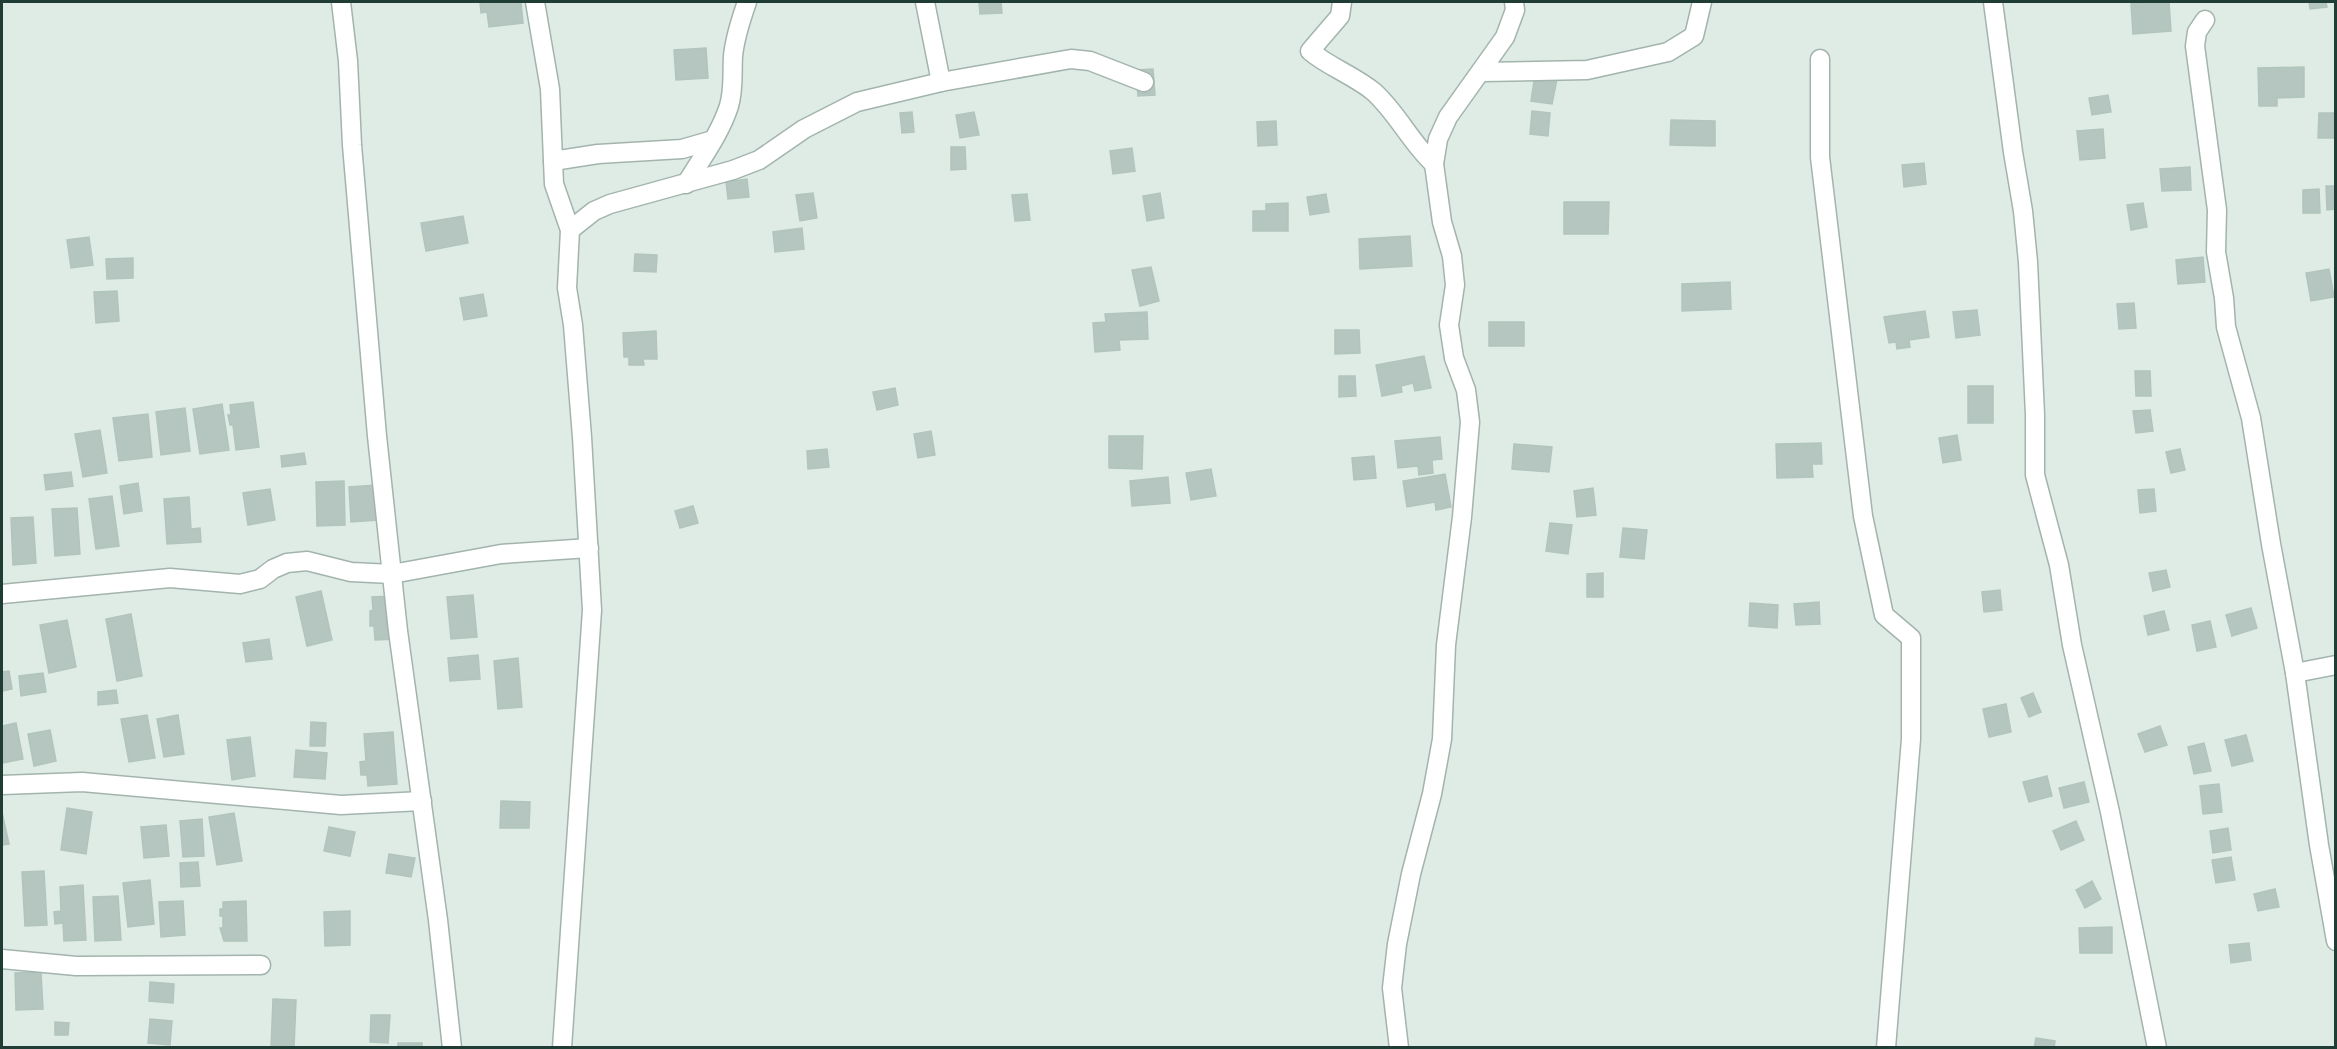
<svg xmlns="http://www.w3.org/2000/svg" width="2337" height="1049" font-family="'Fira Sans',sans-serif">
  <rect width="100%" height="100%" fill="#dfece6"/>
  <g fill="#b4c6bf" stroke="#b1c5bd" stroke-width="1.5">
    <polygon points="480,2 521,2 523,23 489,27 487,12 481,13"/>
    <polygon points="979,2 1001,2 1002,13 980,14"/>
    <polygon points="2148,2 2169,2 2171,31 2133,34 2131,3"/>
    <polygon points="2309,2 2326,2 2327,7 2310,9"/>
    <polygon points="706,48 708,78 676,80 674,50"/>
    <polygon points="2304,67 2304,97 2277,98 2277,106 2259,106 2258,68"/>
    <polygon points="1153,69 1155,95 1138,96 1136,70"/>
    <polygon points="1535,75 1557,79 1552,104 1531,101"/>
    <polygon points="2108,95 2111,112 2092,115 2089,98"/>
    <polygon points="1532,111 1550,113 1548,136 1530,134"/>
    <polygon points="912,112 914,132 902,133 900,113"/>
    <polygon points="974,112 979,135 960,138 956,115"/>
    <polygon points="2319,113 2336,113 2336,138 2318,138"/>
    <polygon points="1671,120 1715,121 1715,146 1670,145"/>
    <polygon points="1276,121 1277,145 1258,146 1257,122"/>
    <polygon points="2103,129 2105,158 2080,160 2077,131"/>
    <polygon points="951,147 965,147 966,169 951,170"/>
    <polygon points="1132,148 1135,171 1113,174 1110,151"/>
    <polygon points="1924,163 1926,184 1904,187 1902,165"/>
    <polygon points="2190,167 2191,190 2162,191 2160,169"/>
    <polygon points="747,179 749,197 728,199 726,182"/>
    <polygon points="2326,186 2336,186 2336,209 2327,210"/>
    <polygon points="2319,189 2320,213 2303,213 2303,190"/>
    <polygon points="813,193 817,218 800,221 796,195"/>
    <polygon points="1160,193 1164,218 1147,221 1143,196"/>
    <polygon points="1027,194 1030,220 1015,221 1012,195"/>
    <polygon points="1326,194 1329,212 1310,215 1307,197"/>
    <polygon points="1564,202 1609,202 1608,234 1564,234"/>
    <polygon points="1288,203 1288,231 1253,231 1253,211 1266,211 1266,204"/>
    <polygon points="2143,203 2147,227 2131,230 2127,205"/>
    <polygon points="463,216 468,243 426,251 421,223"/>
    <polygon points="802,228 804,249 775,252 773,232"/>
    <polygon points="1410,236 1412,266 1360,269 1359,239"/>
    <polygon points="89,237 93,265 71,268 67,240"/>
    <polygon points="635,254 657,255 656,272 634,271"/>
    <polygon points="2203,257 2205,282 2178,284 2176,260"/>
    <polygon points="133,258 133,278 107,279 106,259"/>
    <polygon points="1151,267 1159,301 1140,306 1132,270"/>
    <polygon points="2329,269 2334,297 2311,301 2306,273"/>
    <polygon points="1730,282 1731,309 1682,311 1682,284"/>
    <polygon points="117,291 119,321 96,323 94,292"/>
    <polygon points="483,294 487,316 464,320 460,298"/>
    <polygon points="2134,303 2136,328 2119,329 2117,304"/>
    <polygon points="1977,310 1980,335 1956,338 1953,312"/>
    <polygon points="1925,311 1929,337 1909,340 1910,347 1897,349 1896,342 1889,343 1884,317"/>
    <polygon points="1147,312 1148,339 1119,340 1120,350 1095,352 1093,323 1106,322 1105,314"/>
    <rect x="1489" y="322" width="35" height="24"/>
    <polygon points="1335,330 1359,330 1360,353 1335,354"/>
    <polygon points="656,331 657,359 643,359 644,365 629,365 629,357 624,357 623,333"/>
    <polygon points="1424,356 1431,388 1415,391 1413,383 1401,386 1402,392 1382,396 1376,365"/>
    <polygon points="2135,371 2150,371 2151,396 2136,396"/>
    <polygon points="1339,376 1355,376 1356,396 1339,397"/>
    <rect x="1968" y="386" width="25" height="37"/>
    <polygon points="895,388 898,405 877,410 873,392"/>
    <polygon points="253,402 259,447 236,450 233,425 230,425 228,415 231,415 230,405"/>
    <polygon points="222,404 229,450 200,454 193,409"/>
    <polygon points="185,408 190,451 161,455 156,412"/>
    <polygon points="2150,410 2153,431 2136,433 2133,411"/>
    <polygon points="148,414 152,457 119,461 113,418"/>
    <polygon points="100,430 107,473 83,477 75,434"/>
    <polygon points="931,431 935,455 918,458 914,434"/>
    <polygon points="1957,435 1961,460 1943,463 1939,438"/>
    <polygon points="1109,436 1143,436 1142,469 1109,468"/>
    <polygon points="1440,437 1442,459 1432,460 1433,473 1419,475 1418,466 1398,468 1395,441"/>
    <polygon points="1821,443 1822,464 1812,464 1813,477 1777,478 1776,444"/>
    <polygon points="1514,444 1552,447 1549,472 1512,469"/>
    <polygon points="827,449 829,467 808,469 807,451"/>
    <polygon points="2180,449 2185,470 2171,473 2166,452"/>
    <polygon points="304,453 306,464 282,467 281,456"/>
    <polygon points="1374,456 1376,478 1354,480 1352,458"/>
    <polygon points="1211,469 1216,496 1191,500 1186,473"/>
    <polygon points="71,472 73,486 46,490 44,475"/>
    <polygon points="1445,474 1451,507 1436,510 1435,502 1407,507 1403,481"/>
    <polygon points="1168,477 1170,503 1132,506 1130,481"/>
    <polygon points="344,481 345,525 317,526 316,482"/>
    <polygon points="138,483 142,511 124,514 120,486"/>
    <polygon points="377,485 378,520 351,522 349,487"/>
    <polygon points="1593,488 1596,515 1577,517 1574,491"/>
    <polygon points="270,489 275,520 248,525 243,493"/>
    <polygon points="2154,489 2156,511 2140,513 2138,490"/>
    <polygon points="112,496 119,546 96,549 89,499"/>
    <polygon points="189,497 191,529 200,528 201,542 167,544 164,499"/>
    <polygon points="693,506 698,523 680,528 675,511"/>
    <polygon points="77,508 80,554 55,556 52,509"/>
    <polygon points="33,517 36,563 13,565 11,518"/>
    <polygon points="1550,523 1572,525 1568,554 1546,551"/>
    <polygon points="1623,528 1647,530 1644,559 1620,557"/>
    <polygon points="2166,570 2170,587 2153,591 2149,573"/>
    <polygon points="1603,573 1603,597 1587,597 1587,574"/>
    <polygon points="2000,590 2002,610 1984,612 1982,592"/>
    <polygon points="321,591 332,640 307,646 296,597"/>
    <polygon points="473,595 477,637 451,639 447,597"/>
    <polygon points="394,596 397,639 375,640 374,626 370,626 370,611 373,610 372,597"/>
    <polygon points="1819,602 1820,624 1796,625 1794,604"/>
    <polygon points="1750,603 1778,605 1777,628 1749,626"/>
    <polygon points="2251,608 2257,628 2232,636 2226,615"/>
    <polygon points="2164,611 2169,630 2148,635 2144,616"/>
    <polygon points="131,614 142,676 117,681 106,619"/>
    <polygon points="67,620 76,667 49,673 40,625"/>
    <polygon points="2210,621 2216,647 2197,651 2192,625"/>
    <polygon points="269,639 272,659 246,662 243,643"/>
    <polygon points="478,655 480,679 450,681 448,658"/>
    <polygon points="518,658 522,707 498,709 494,661"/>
    <polygon points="9,671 12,689 2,691 2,672"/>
    <polygon points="43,673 46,692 21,696 19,676"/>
    <polygon points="116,690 118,703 98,705 98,692"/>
    <polygon points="2033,693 2041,712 2029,717 2021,698"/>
    <polygon points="2006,704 2011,732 1989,737 1983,709"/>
    <polygon points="147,715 155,758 129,762 121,719"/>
    <polygon points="178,715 184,754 164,757 157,719"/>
    <polygon points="311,722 326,723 325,746 310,746"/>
    <polygon points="16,723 23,759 2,763 2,726"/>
    <polygon points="2160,726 2167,745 2145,752 2138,734"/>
    <polygon points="50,730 56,761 34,766 28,734"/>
    <polygon points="393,732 397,784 368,786 367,775 361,775 360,762 366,761 364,734"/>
    <polygon points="2246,735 2253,761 2232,766 2225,740"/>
    <polygon points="250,737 255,776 232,780 227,740"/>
    <polygon points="2204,743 2211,771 2194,774 2188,747"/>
    <polygon points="296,750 327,753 325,779 294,777"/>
    <polygon points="2047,776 2052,796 2029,802 2023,782"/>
    <polygon points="2084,782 2089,802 2064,808 2059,788"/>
    <polygon points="2219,784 2222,812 2203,814 2200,786"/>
    <polygon points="501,801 530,802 529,828 500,828"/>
    <polygon points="67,808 92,812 86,854 61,850"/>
    <polygon points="2,812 9,844 2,845"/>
    <polygon points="234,813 242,861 217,865 209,817"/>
    <polygon points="202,819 204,856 183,857 180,821"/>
    <polygon points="2076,821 2084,840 2061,850 2053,831"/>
    <polygon points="166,825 169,856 144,858 141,827"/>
    <polygon points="329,827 355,832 350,856 324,851"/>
    <polygon points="2228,828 2231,850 2213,853 2210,831"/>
    <polygon points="389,854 415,858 411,877 386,873"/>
    <polygon points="2231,857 2235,880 2216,883 2212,860"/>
    <polygon points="198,862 200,886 181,887 180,863"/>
    <polygon points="44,871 47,925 25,926 22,872"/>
    <polygon points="150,880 154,924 128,927 123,883"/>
    <polygon points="2092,881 2101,899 2085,908 2076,890"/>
    <polygon points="83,885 86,940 64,941 63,923 55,924 54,912 61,911 60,887"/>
    <polygon points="2275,889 2279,907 2258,911 2254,894"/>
    <polygon points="118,896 121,940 95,941 93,897"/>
    <polygon points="183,901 185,935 161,937 159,902"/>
    <polygon points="246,901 247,941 224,941 220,928 223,928 223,916 220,916 220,909 223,909 223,902"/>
    <polygon points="350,911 350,945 325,946 324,912"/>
    <polygon points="2112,927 2112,953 2080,953 2079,928"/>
    <polygon points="2249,943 2251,960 2231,963 2229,945"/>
    <polygon points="41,972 43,1009 16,1010 15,973"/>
    <polygon points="150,982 174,984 173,1003 149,1001"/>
    <polygon points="273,999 296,1000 294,1048 271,1048"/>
    <polygon points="371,1015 390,1015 388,1043 370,1042"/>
    <polygon points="150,1019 172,1021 170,1045 148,1043"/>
    <polygon points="55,1022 69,1023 68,1035 55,1035"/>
    <polygon points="2036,1038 2055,1041 2054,1048 2034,1048"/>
    <rect x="398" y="1043" width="24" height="5"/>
  </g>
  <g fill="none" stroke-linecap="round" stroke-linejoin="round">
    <g stroke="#a2b4ad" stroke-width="21">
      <g id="minor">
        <polyline points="341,2 348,61 352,145 377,436 398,631 438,920 452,1048"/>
        <polyline points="535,2 550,89 554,184 570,230 567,288 573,325 582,437 592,610 562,1048"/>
        <polyline points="925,2 941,82"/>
        <path d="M1342 2 1340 16 1310 51C1329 67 1355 76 1374 92 1398 114 1411 143 1434 164"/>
        <polyline points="1993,2 2013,152 2023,211 2028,262 2035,415 2035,475 2059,565 2072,645 2110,812 2157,1048"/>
        <polyline points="2205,20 2197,32 2195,46 2217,210 2216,252 2224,298 2226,327 2251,418 2271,544 2295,673 2319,845 2336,941"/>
        <polyline points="1820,59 1820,157 1863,516 1884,615 1911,638 1911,739 1886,1048"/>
        <polyline points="1481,72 1587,70 1668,52 1694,36 1702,2"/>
        <polyline points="553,161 598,154 682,149 713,140"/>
        <path d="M686 184C701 159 720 134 729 106 734 89 732 73 733 56 735 37 741 19 747 2"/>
        <polyline points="570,230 594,211 610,204 733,170 759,160 804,129 857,102 941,82 1071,59 1090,61 1144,82"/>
        <polyline points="2,594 170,578 240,584 260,579 273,569 287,563 307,561 351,572 392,574 501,554 589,548"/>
        <polyline points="2295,673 2336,665"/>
        <polyline points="2,785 82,782 341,805 422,801"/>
        <polyline points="2,959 76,966 261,965"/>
        <polyline points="1399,1048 1392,988 1397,944 1411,874 1432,794 1442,739 1446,645 1462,517 1470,422 1466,390 1454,358 1449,325 1455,285 1452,256 1442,222 1434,164 1438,139 1448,117 1505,37 1515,10 1514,2"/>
      </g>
    </g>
    <use href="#minor" stroke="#fff" stroke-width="18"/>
  </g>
  <rect width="2337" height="1049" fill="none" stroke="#1f3d35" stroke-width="6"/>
</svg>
